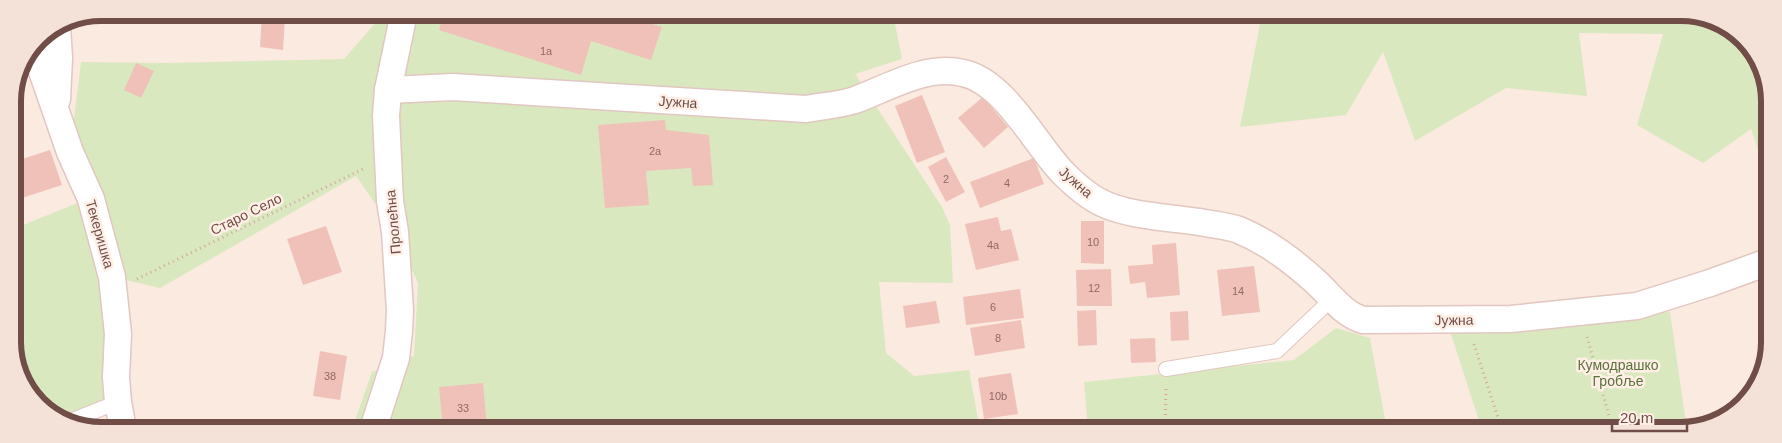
<svg xmlns="http://www.w3.org/2000/svg" width="1782" height="443" font-family="Helvetica,sans-serif">
  <rect width="100%" height="100%" fill="#fbeae0"/>
  <g fill="#dae8c0">
    <polygon points="384,13 893,13 902,59 855,74 942,207 950,225 953,283 879,282 886,353 914,376 969,370 980,430 352,429 372,372 414,356 418,283 395,232 356,176 160,288 112,277 118,402 70,421 39,405 14,359 13,229 90,198 70,152 81,62 167,63 344,59"/>
    <polygon points="1262,14 1698,14 1743,38 1768,84 1768,179 1751,129 1703,163 1637,125 1663,34 1579,33 1587,96 1506,88 1415,141 1383,52 1346,115 1240,127"/>
    <polygon points="1670,312 1687,430 1482,430 1449,328"/>
    <polygon points="1336,328 1370,338 1387,430 1088,430 1084,382 1294,360"/>
  </g>
  <g fill="#f0c1b8">
    <polygon points="262,13 298,13 298,16 285,16 283,50 260,47"/>
    <polygon points="444,13 617,13 662,27 651,60 591,41 581,75 439,30"/>
    <polygon points="136,63 154,71 141,98 124,90"/>
    <polygon points="922,95 945,152 917,163 895,106"/>
    <polygon points="983,97 1008,127 984,148 958,118"/>
    <polygon points="665,120 666,130 709,135 713,185 693,186 691,168 646,171 649,205 605,208 598,125"/>
    <polygon points="50,150 62,185 22,198 13,172 13,162"/>
    <polygon points="946,157 965,192 946,202 928,167"/>
    <polygon points="1034,158 1044,184 980,208 970,182"/>
    <polygon points="998,217 1001,231 1011,229 1019,260 976,270 965,224"/>
    <polygon points="1081,221 1104,221 1104,264 1081,263"/>
    <polygon points="326,226 342,272 303,285 287,239"/>
    <polygon points="1176,243 1180,295 1147,298 1145,282 1130,284 1128,266 1153,264 1152,245"/>
    <polygon points="1254,266 1260,312 1222,316 1217,270"/>
    <polygon points="1111,269 1112,306 1077,306 1076,270"/>
    <polygon points="1020,289 1024,318 966,325 963,297"/>
    <polygon points="936,301 940,323 906,328 903,306"/>
    <polygon points="1096,310 1097,345 1078,346 1077,311"/>
    <polygon points="1188,311 1189,340 1171,341 1170,312"/>
    <polygon points="1021,320 1025,348 975,356 970,328"/>
    <polygon points="1155,338 1156,362 1131,363 1130,339"/>
    <polygon points="320,351 347,356 340,400 313,396"/>
    <polygon points="1011,373 1018,414 984,419 978,378"/>
    <polygon points="483,383 487,429 443,429 439,387"/>
  </g>
  <g fill="none" stroke-linecap="round" stroke-linejoin="round">
    <g stroke="#e1c7c0" stroke-width="16">
      <g id="lane">
        <polyline points="1166,369 1277,351 1333,298"/>
        <polyline points="70,421 118,402"/>
      </g>
    </g>
    <g stroke="#e1c7c0" stroke-width="29">
      <g id="street">
        <polyline points="34,48 70,152 91,199 112,277 118,334 116,377 118,402 123,429"/>
        <path d="M388 90 453 87 806 109C822 106 840 105 855 100 888 88 926 64 963 73 1005 82 1035 144 1063 173 1074 184 1087 196 1102 203 1127 216 1176 218 1205 223 1216 225 1228 226 1239 230 1268 242 1293 261 1316 282 1331 296 1343 314 1363 320L1511 319 1637 306 1710 283 1768 262"/>
        <polyline points="57,99 59,58 57,26"/>
        <polyline points="373,429 396,358 399,331 400,310 395,232 390,201 386,116 388,90 404,13"/>
      </g>
    </g>
    <g stroke="#d4a49c" stroke-width="3" stroke-dasharray="1 4" stroke-linecap="butt">
      <polyline points="137,279 363,169"/>
      <polyline points="1587,337 1613,430"/>
      <polyline points="1474,344 1502,430"/>
      <polyline points="1165,430 1166,387"/>
    </g>
    <use href="#lane" stroke="#fff" stroke-width="14"/>
    <use href="#street" stroke="#fff" stroke-width="26"/>
  </g>
  <g text-anchor="middle" stroke-width="5" stroke-linejoin="round" paint-order="stroke">
    <g font-size="11" fill="#916a64">
      <text x="546" y="55">1a</text>
      <text x="655" y="155">2a</text>
      <text x="946" y="183">2</text>
      <text x="1007" y="187">4</text>
      <text x="1093" y="246">10</text>
      <text x="993" y="249">4a</text>
      <text x="1094" y="292">12</text>
      <text x="1238" y="295">14</text>
      <text x="993" y="311">6</text>
      <text x="998" y="342">8</text>
      <text x="330" y="380">38</text>
      <text x="998" y="400">10b</text>
      <text x="463" y="412">33</text>
    </g>
    <g font-size="14" fill="#714d48" stroke="#ffefe6">
      <text transform="translate(678 102) rotate(4)" y="5">Јужна</text>
      <text transform="translate(1076 182) rotate(41)" y="5">Јужна</text>
      <text transform="translate(246 214) rotate(-26)" y="5">Старо Село</text>
      <text transform="translate(393 222) rotate(-95)" y="5">Пролећна</text>
      <text transform="translate(100 234) rotate(74)" y="5">Текеришка</text>
      <text transform="translate(1454 320) rotate(-1)" y="5">Јужна</text>
    </g>
    <g font-size="14" fill="#5a723e" stroke="#ffefe6">
      <text x="1618" y="370">Кумодрашко<tspan x="1618" dy="16">Гробље</tspan></text>
    </g>
  </g>
  <path d="M0 0H1782V443H0ZM101 21H1681A80 80 0 0 1 1761 101V342A80 80 0 0 1 1681 422H101A80 80 0 0 1 21 342V101A80 80 0 0 1 101 21Z" fill="#f4e2d9" fill-rule="evenodd"/>
  <path fill="none" stroke="#714d48" stroke-width="6" d="M101 21H1681A80 80 0 0 1 1761 101V342A80 80 0 0 1 1681 422H101A80 80 0 0 1 21 342V101A80 80 0 0 1 101 21Z"/>
  <path d="M1612 423v8h75v-8" fill="none" stroke="#714d48" stroke-width="2.5"/>
  <text x="1620" y="423" font-size="15" fill="#714d48" stroke="#ffefe6" stroke-width="4" paint-order="stroke">20 m</text>
</svg>
